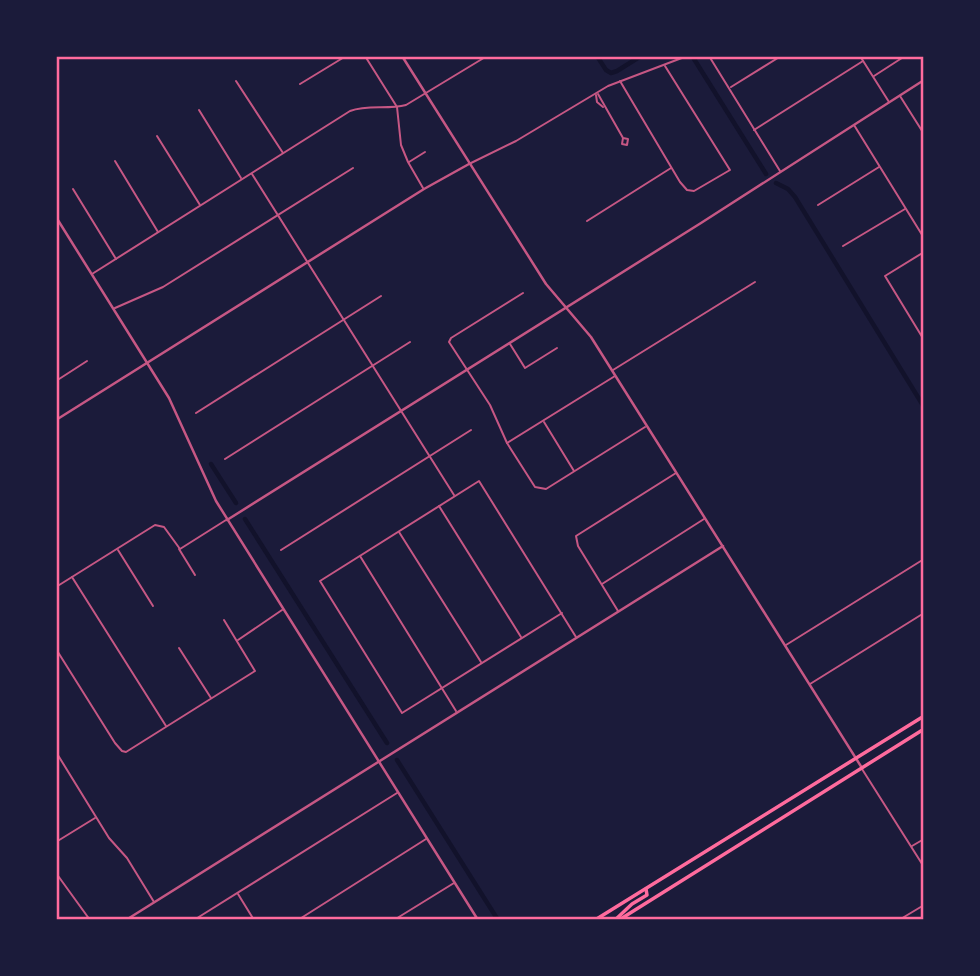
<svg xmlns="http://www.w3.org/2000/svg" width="980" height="976" font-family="'IBM Plex Sans',sans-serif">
  <rect width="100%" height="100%" fill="#1b1b3a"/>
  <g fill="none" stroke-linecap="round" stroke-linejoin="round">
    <g stroke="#12122b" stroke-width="4.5">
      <polyline points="597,56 606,70 611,73 617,71 641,56"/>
      <polyline points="694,59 766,174"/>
      <polyline points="776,183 788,189 795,197 924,407"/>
      <polyline points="211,464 236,503"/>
      <polyline points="245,519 387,743"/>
      <polyline points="397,760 498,920"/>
    </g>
    <g stroke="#c65784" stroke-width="2">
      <polyline points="365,56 397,107 401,145 408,162 423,188"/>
      <polyline points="709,56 780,171"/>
      <polyline points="860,56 889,102"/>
      <polyline points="874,76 905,56"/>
      <polyline points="236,81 283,153"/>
      <polyline points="620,81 680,182 687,190 694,191 730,170 665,66"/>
      <polyline points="300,84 346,56"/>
      <polyline points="731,87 781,56"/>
      <polyline points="598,94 623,138 622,144 627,145 628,139 623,138"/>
      <polyline points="596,95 597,102 603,107"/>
      <polyline points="900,96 924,134"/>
      <polyline points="199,110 241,178"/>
      <polyline points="854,125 924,238"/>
      <polyline points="754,130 863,61"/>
      <polyline points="157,136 200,205"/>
      <polyline points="115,161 158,232"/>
      <polyline points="409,162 425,152"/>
      <polyline points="469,164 516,141 608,86 687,56"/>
      <polyline points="252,174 454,495"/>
      <polyline points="73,189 116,259"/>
      <polyline points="818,205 879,167"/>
      <polyline points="587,221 671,168"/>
      <polyline points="843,246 905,209"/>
      <polyline points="924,252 885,276 924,340"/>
      <path d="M92 274 350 111C368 104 387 110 406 105L487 56"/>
      <polyline points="523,293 451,338 449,342 490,405 507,443 535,487 546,489 645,427"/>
      <polyline points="115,308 163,287 353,168"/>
      <polyline points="56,314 57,313"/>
      <polyline points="510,344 525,368 557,348"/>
      <polyline points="613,370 755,282"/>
      <polyline points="56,381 87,361"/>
      <polyline points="196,413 381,296"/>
      <polyline points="544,422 574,471"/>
      <polyline points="507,443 615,376"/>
      <polyline points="225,459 410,342"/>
      <polyline points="439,506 521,637"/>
      <polyline points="399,532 481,662"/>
      <polyline points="179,549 195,575"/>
      <polyline points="118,550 153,606"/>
      <polyline points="281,550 471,430"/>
      <polyline points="360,556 456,711"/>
      <polyline points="72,577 166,726"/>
      <polyline points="602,584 704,519"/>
      <polyline points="56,587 155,525 164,527 180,549 226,520"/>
      <polyline points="618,611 578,546 576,536 676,473"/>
      <polyline points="562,613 402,713 320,581 479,481 576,637"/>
      <polyline points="238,640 282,610"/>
      <polyline points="786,645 924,559"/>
      <polyline points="179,648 211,698"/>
      <polyline points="56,649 115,743 122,751 126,752 255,671 224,620"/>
      <polyline points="810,684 924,613"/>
      <polyline points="56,752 109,838 127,858 154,902"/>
      <polyline points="862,769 924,867"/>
      <polyline points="56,842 95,818"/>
      <polyline points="912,846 924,839"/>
      <polyline points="56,873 90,920"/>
      <polyline points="238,894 254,920"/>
      <polyline points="194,920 397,793"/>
      <polyline points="298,920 426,839"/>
      <polyline points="394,920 454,883"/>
      <polyline points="899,920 924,905"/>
    </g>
    <g stroke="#c65784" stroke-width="2.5">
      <polyline points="402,56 546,284 591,337 862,768"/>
      <polyline points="56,217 169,398 216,501 478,920"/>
      <polyline points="56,420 424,189 469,164"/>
      <polyline points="227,520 701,223 924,80"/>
      <polyline points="126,920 723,546"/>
    </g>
    <g stroke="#ff6b9d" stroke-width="3.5">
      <polyline points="595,920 924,716"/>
      <polyline points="615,920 632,904 647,895 646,889"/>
      <polyline points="619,920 924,729"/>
    </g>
  </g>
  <rect width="980" height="976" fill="none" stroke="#1b1b3a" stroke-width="116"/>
  <rect x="58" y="58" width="864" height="860" fill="none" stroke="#ff6b9d" stroke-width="2.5"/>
</svg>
